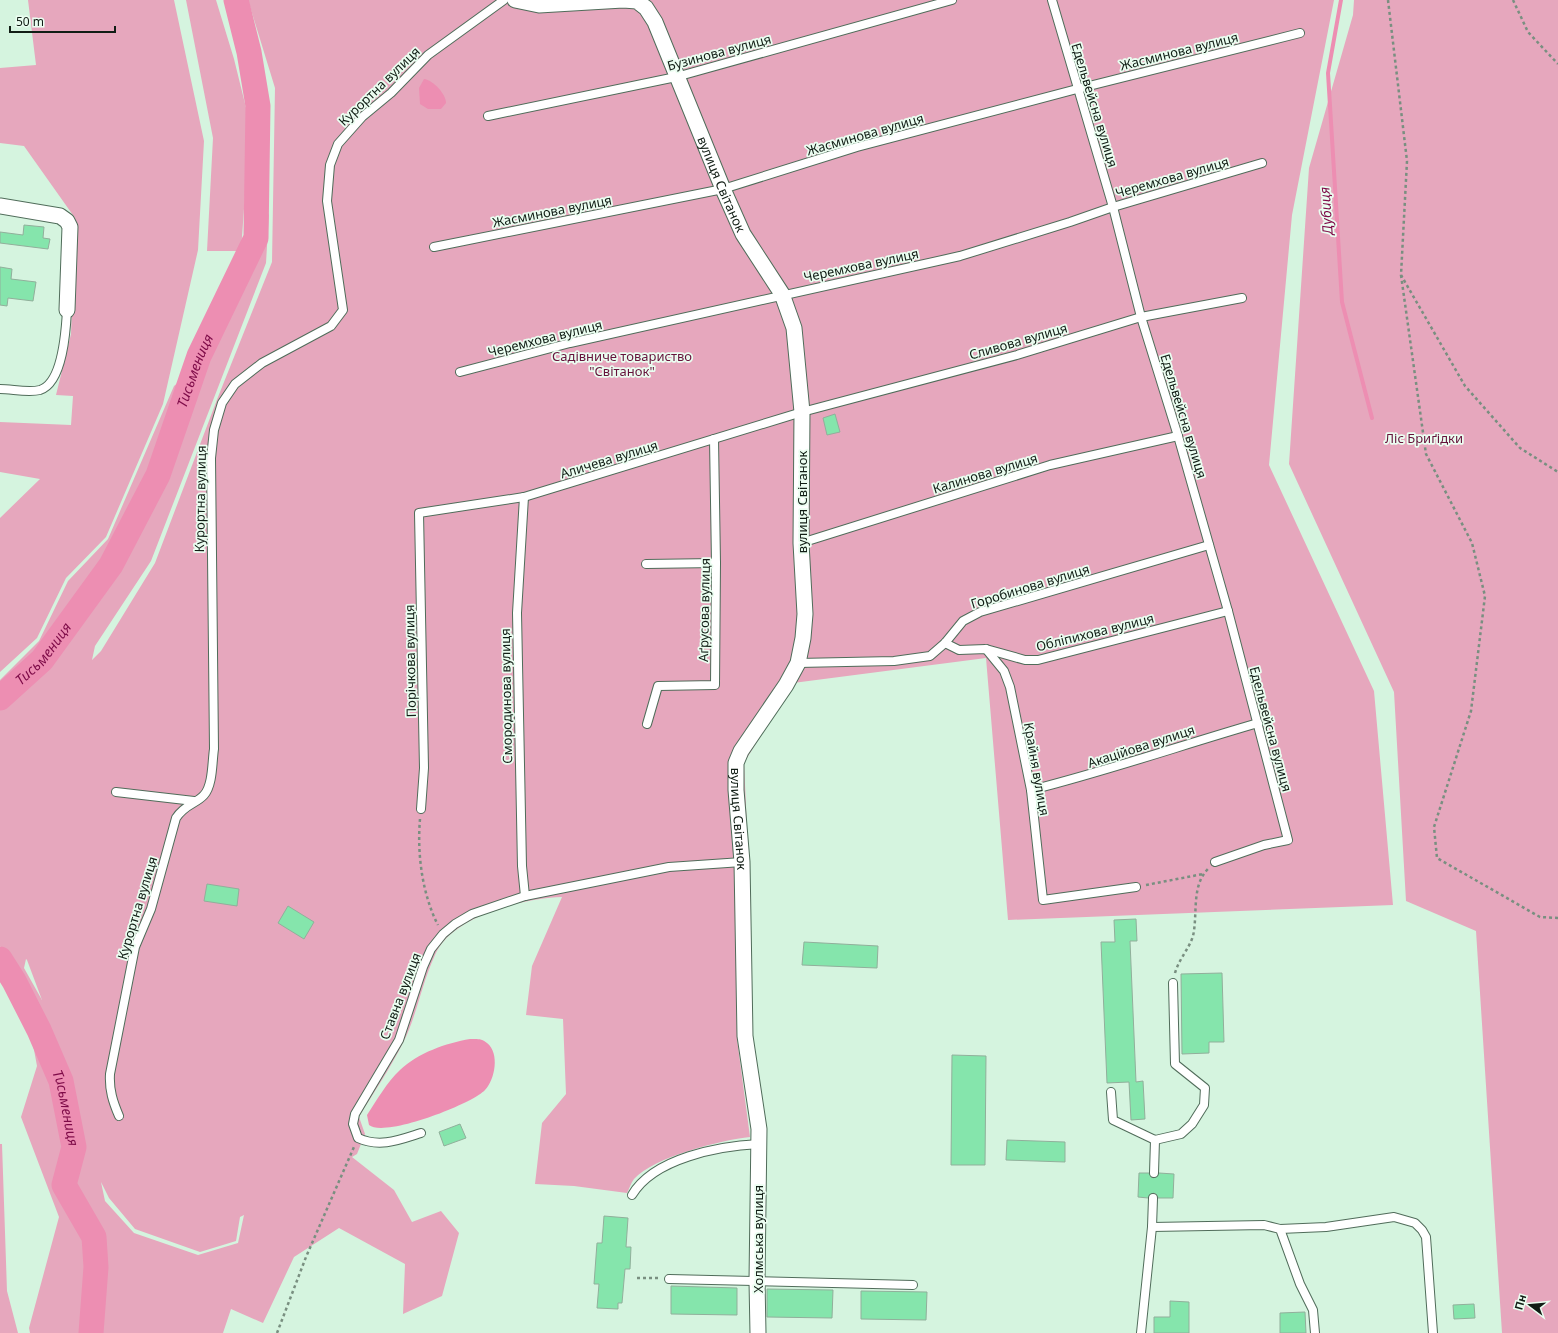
<svg xmlns="http://www.w3.org/2000/svg" width="1558" height="1333" font-family="'Noto Sans',sans-serif">
  <rect width="100%" height="100%" fill="#d5f4df"/>
  <g fill="#e6a7bd" fill-rule="evenodd">
    <polygon points="28,0 174,0 204,141 198,250 163,404 106,537 66,578 37,638 0,672 0,518 40,479 0,472 0,422 71,425 73,396 56,395 71,334 75,218 24,146 0,143 0,68 36,65"/>
    <polygon points="186,0 216,0 234,59 250,124 241,251 207,251 213,138"/>
    <path d="M248 0H1334L1292 215 1269 465 1374 691 1393 905 1008 920 986 658 793 683 744 763 749 871 735 872 737 1039 750 1137C721 1140 654 1157 634 1179 631 1183 629 1189 627 1193L574 1186 535 1184 542 1123 566 1094 563 1019 526 1015 532 966 562 897C523 898 452 916 435 955 422 983 417 1014 404 1041 391 1067 374 1092 359 1117L365 1134 357 1154 352 1157 394 1190 412 1222 441 1211 459 1233 442 1296 403 1314 405 1264 339 1228 294 1257 263 1323 231 1309 223 1333H30L29 1328 59 1217 21 1117 37 1066 21 979 0 946V680L39 641 68 581 108 539 174 386 204 361 269 213 266 263 151 561 95 646 92 660 101 651 155 563 218 397 272 262 275 88ZM26 959 27 960 42 1000 24 968ZM101 1182 109 1198 135 1229 200 1252 236 1241 240 1217 244 1215 238 1243 198 1255 134 1233 105 1201Z"/>
    <polygon points="1354,0 1558,0 1558,1333 1502,1333 1476,931 1406,901 1394,692 1289,464 1309,168 1353,15"/>
    <polygon points="0,1144 2,1144 7,1291 18,1333 0,1333"/>
  </g>
  <g fill="#ed8eb2">
    <path d="M424 79C433 80 446 94 446 103L441 109H428L420 104 419 88Z"/>
    <path d="M470 1039C476 1039 482 1038 487 1043 500 1053 495 1080 485 1090 472 1104 385 1138 369 1125L367 1115C377 1100 387 1082 400 1070 418 1053 446 1043 470 1039Z"/>
  </g>
  <g fill="none" stroke-linecap="round" stroke-linejoin="round">
    <polyline stroke="#ed8eb2" stroke-width="4" points="1341,0 1328,73 1342,302 1372,418"/>
    <g stroke="#ed8eb2" stroke-width="25">
      <path id="s1" d="M0 698 42 660 111 565 158 475 199 356 256 238 258 106 249 52 236 0"/>
      <path id="s2" d="M0 959 14 981 39 1030 61 1081 74 1147 64 1185 94 1237 96 1267 91 1333"/>
    </g>
  </g>
  <g fill="#85e5ac" stroke="#91af9b">
    <polygon points="24,225 44,227 43,238 50,239 48,249 0,243 0,232 23,235"/>
    <polygon points="0,267 12,269 11,279 36,282 33,301 8,298 7,306 0,305"/>
    <polygon points="835,414 840,432 827,435 823,418"/>
    <polygon points="207,884 239,889 237,906 204,901"/>
    <polygon points="288,906 314,922 304,939 278,923"/>
    <polygon points="1136,919 1137,941 1130,941 1136,1082 1143,1081 1145,1119 1131,1120 1129,1082 1107,1083 1101,942 1115,942 1114,920"/>
    <polygon points="804,942 878,946 877,968 802,965"/>
    <polygon points="1222,973 1224,1042 1209,1042 1209,1053 1182,1054 1181,974"/>
    <polygon points="952,1055 986,1056 985,1165 951,1165"/>
    <polygon points="460,1124 466,1138 444,1146 439,1132"/>
    <polygon points="1007,1140 1065,1142 1065,1162 1006,1160"/>
    <polygon points="1139,1173 1149,1173 1151,1177 1154,1178 1159,1173 1174,1174 1173,1198 1158,1198 1156,1194 1153,1193 1148,1198 1138,1197"/>
    <polygon points="604,1216 628,1218 626,1247 631,1247 630,1269 625,1269 622,1303 618,1303 618,1309 597,1308 599,1284 594,1284 597,1243 602,1243"/>
    <polygon points="671,1286 737,1288 737,1315 671,1314"/>
    <polygon points="767,1289 833,1290 832,1318 767,1317"/>
    <polygon points="861,1291 927,1292 926,1320 861,1319"/>
    <polygon points="1170,1301 1189,1302 1189,1333 1154,1333 1154,1317 1170,1317"/>
    <polygon points="1474,1304 1475,1318 1454,1319 1453,1305"/>
    <polygon points="1305,1312 1306,1333 1280,1333 1280,1313"/>
  </g>
  <g fill="none" stroke-linecap="round" stroke-linejoin="round">
    <g stroke="#506c5a" stroke-width="10">
      <g id="service">
        <polyline points="1052,0 1113,207 1141,317 1178,436 1228,611 1288,840 1264,845 1215,862"/>
        <polyline points="488,116 676,77 952,0"/>
        <polyline points="434,247 723,189 857,147 1077,89 1300,33"/>
        <polyline points="460,372 570,343 960,256 1070,222 1113,207 1262,163"/>
        <path d="M0 389C12 389 28 393 40 390 63 383 66 329 67 310"/>
        <polyline points="524,497 517,613 522,866 525,896"/>
        <polyline points="801,543 1050,465 1178,436"/>
        <polyline points="646,564 716,563"/>
        <polyline points="945,643 959,650 986,649 1025,660 1038,660 1228,611"/>
        <polyline points="986,649 1004,671 1010,687 1031,790 1043,900 1136,887"/>
        <polyline points="798,663 894,661 930,656 945,643 963,621 980,612 1209,545"/>
        <polyline points="647,724 658,686 715,685 716,563 714,439"/>
        <path d="M1031 790C1107 771 1182 745 1258 723"/>
        <polyline points="116,792 194,801"/>
        <polyline points="421,809 424,768 419,513 524,497 802,412 1017,355 1141,317 1242,298"/>
        <polyline points="1111,1092 1113,1120 1155,1140 1181,1134 1192,1124 1204,1105 1205,1088 1175,1064 1173,983"/>
        <path d="M119 1116C113 1102 109 1090 110 1074L135 947 151 909 176 818C185 804 196 804 204 795 213 785 212 762 214 749L211 458 214 430 222 403 235 384 262 363 331 326 343 310 327 201 330 165 338 144 362 117 391 93 428 55 504 0"/>
        <path d="M421 1133C399 1140 380 1148 358 1138L353 1124 355 1114 399 1040 423 967 431 949 443 934 455 924 472 914 525 896 669 867 742 862"/>
        <polyline points="1154,1173 1155,1140"/>
        <path d="M632 1195C654 1158 719 1146 759 1144"/>
        <polyline points="1152,1227 1264,1225 1280,1229 1300,1284 1313,1310 1315,1333"/>
        <polyline points="1280,1229 1326,1227 1394,1217 1415,1223 1422,1230 1426,1237 1433,1333"/>
        <polyline points="669,1279 913,1285"/>
        <polyline points="1141,1333 1152,1227 1153,1198"/>
      </g>
    </g>
    <g stroke="#506c5a" stroke-width="17">
      <g id="minor">
        <path id="s3" d="M515 0 539 5 623 0 637 1 646 8 655 22 723 189 743 234 782 294 794 328 802 412 801 543 805 614 803 638 798 663 786 685 741 751 736 763V790L742 862 745 1036 759 1129 757 1281 758 1333"/>
        <polyline points="0,206 60,216 67,221 70,227 67,310"/>
      </g>
    </g>
    <g stroke="#798f80" stroke-width="2.5" stroke-dasharray="3 3" stroke-linecap="butt">
      <polyline points="1388,0 1407,161 1401,275 1465,386 1520,448 1558,472"/>
      <polyline points="1513,0 1528,32 1558,64"/>
      <polyline points="1401,275 1426,454 1472,543 1485,596 1471,711 1434,827 1437,858 1540,917 1558,918"/>
      <path d="M420 819C417 853 422 894 438 925"/>
      <polyline points="1146,885 1203,874"/>
      <path d="M1175 973C1179 959 1189 949 1193 936 1198 914 1191 886 1208 869"/>
      <polyline points="637,1278 660,1278"/>
      <polyline points="277,1333 306,1257 354,1147"/>
    </g>
    <use href="#service" stroke="#fff" stroke-width="8"/>
    <use href="#minor" stroke="#fff" stroke-width="15"/>
  </g>
  <g text-anchor="middle" stroke-width="3.5" stroke-linejoin="round" paint-order="stroke">
    <g font-size="13" fill="#111d15" stroke="#ebfef1">
      <text transform="translate(1179 51) rotate(-14)" y="5">Жасминова вулиця</text>
      <text transform="translate(719 52) rotate(-15)" y="5">Бузинова вулиця</text>
      <text transform="translate(379 86) rotate(-44)" y="5">Курортна вулиця</text>
      <text transform="translate(1095 105) rotate(73)" y="5">Едельвейсна вулиця</text>
      <text transform="translate(865 134) rotate(-16)" y="5">Жасминова вулиця</text>
      <text transform="translate(1172 177) rotate(-16)" y="5">Черемхова вулиця</text>
      <text dy="5" stroke="none"><textPath href="#s3" startOffset="326">вулиця Світанок</textPath></text>
      <text transform="translate(552 211) rotate(-11)" y="5">Жасминова вулиця</text>
      <text transform="translate(861 265) rotate(-12)" y="5">Черемхова вулиця</text>
      <text transform="translate(545 338) rotate(-14)" y="5">Черемхова вулиця</text>
      <text transform="translate(1018 341) rotate(-16)" y="5">Сливова вулиця</text>
      <text transform="translate(1184 416) rotate(73)" y="5">Едельвейсна вулиця</text>
      <text transform="translate(609 459) rotate(-17)" y="5">Аличева вулиця</text>
      <text transform="translate(985 473) rotate(-17)" y="5">Калинова вулиця</text>
      <text transform="translate(200 499) rotate(-89)" y="5">Курортна вулиця</text>
      <text transform="translate(802 502) rotate(-90)" y="5">вулиця Світанок</text>
      <text transform="translate(1030 586) rotate(-17)" y="5">Горобинова вулиця</text>
      <text transform="translate(704 610) rotate(-89)" y="5">Аґрусова вулиця</text>
      <text transform="translate(1095 632) rotate(-14)" y="5">Обліпихова вулиця</text>
      <text transform="translate(410 661) rotate(-91)" y="5">Порічкова вулиця</text>
      <text transform="translate(506 696) rotate(-91)" y="5">Смородинова вулиця</text>
      <text transform="translate(1271 729) rotate(75)" y="5">Едельвейсна вулиця</text>
      <text transform="translate(1141 746) rotate(-18)" y="5">Акаційова вулиця</text>
      <text transform="translate(1037 769) rotate(80)" y="5">Крайня вулиця</text>
      <text dy="5" stroke="none"><textPath href="#s3" startOffset="998">вулиця Світанок</textPath></text>
      <text transform="translate(137 908) rotate(-73)" y="5">Курортна вулиця</text>
      <text transform="translate(400 996) rotate(-69)" y="5">Ставна вулиця</text>
      <text transform="translate(758 1239) rotate(-90)" y="5">Холмська вулиця</text>
    </g>
    <g font-size="13" fill="#66123b" stroke="#ebfef1">
      <text x="622" y="361">Садівниче товариство<tspan x="622" dy="15">"Світанок"</tspan></text>
      <text x="1424" y="443">Ліс Бриґідки</text>
    </g>
    <g font-size="14" font-style="italic" fill="#7e0b48" stroke="#ebfef1">
      <text transform="translate(1326 211) rotate(-94)" y="5">Дубиця</text>
      <text dy="5" stroke="none"><textPath href="#s1" startOffset="386">Тисьмениця</textPath></text>
      <text dy="5" stroke="none"><textPath href="#s1" startOffset="62">Тисьмениця</textPath></text>
      <text dy="5" stroke="none"><textPath href="#s2" startOffset="164">Тисьмениця</textPath></text>
    </g>
  </g>
  <g transform="translate(1530 1305) rotate(286)" stroke="#ebfef1" stroke-width="3" paint-order="stroke">
  <path d="M0-3L7 15L0 10L-7 15Z" fill="#111d15"/>
  <text y="-6" font-size="11" font-weight="bold" text-anchor="middle" fill="#111d15">Пн</text>
  </g>
  <path d="M10 26v6h105v-6" fill="none" stroke="#111d15" stroke-width="2"/>
  <text x="16" y="26" font-size="12" fill="#111d15" stroke="#ebfef1" stroke-width="3" paint-order="stroke">50 m</text>
</svg>
